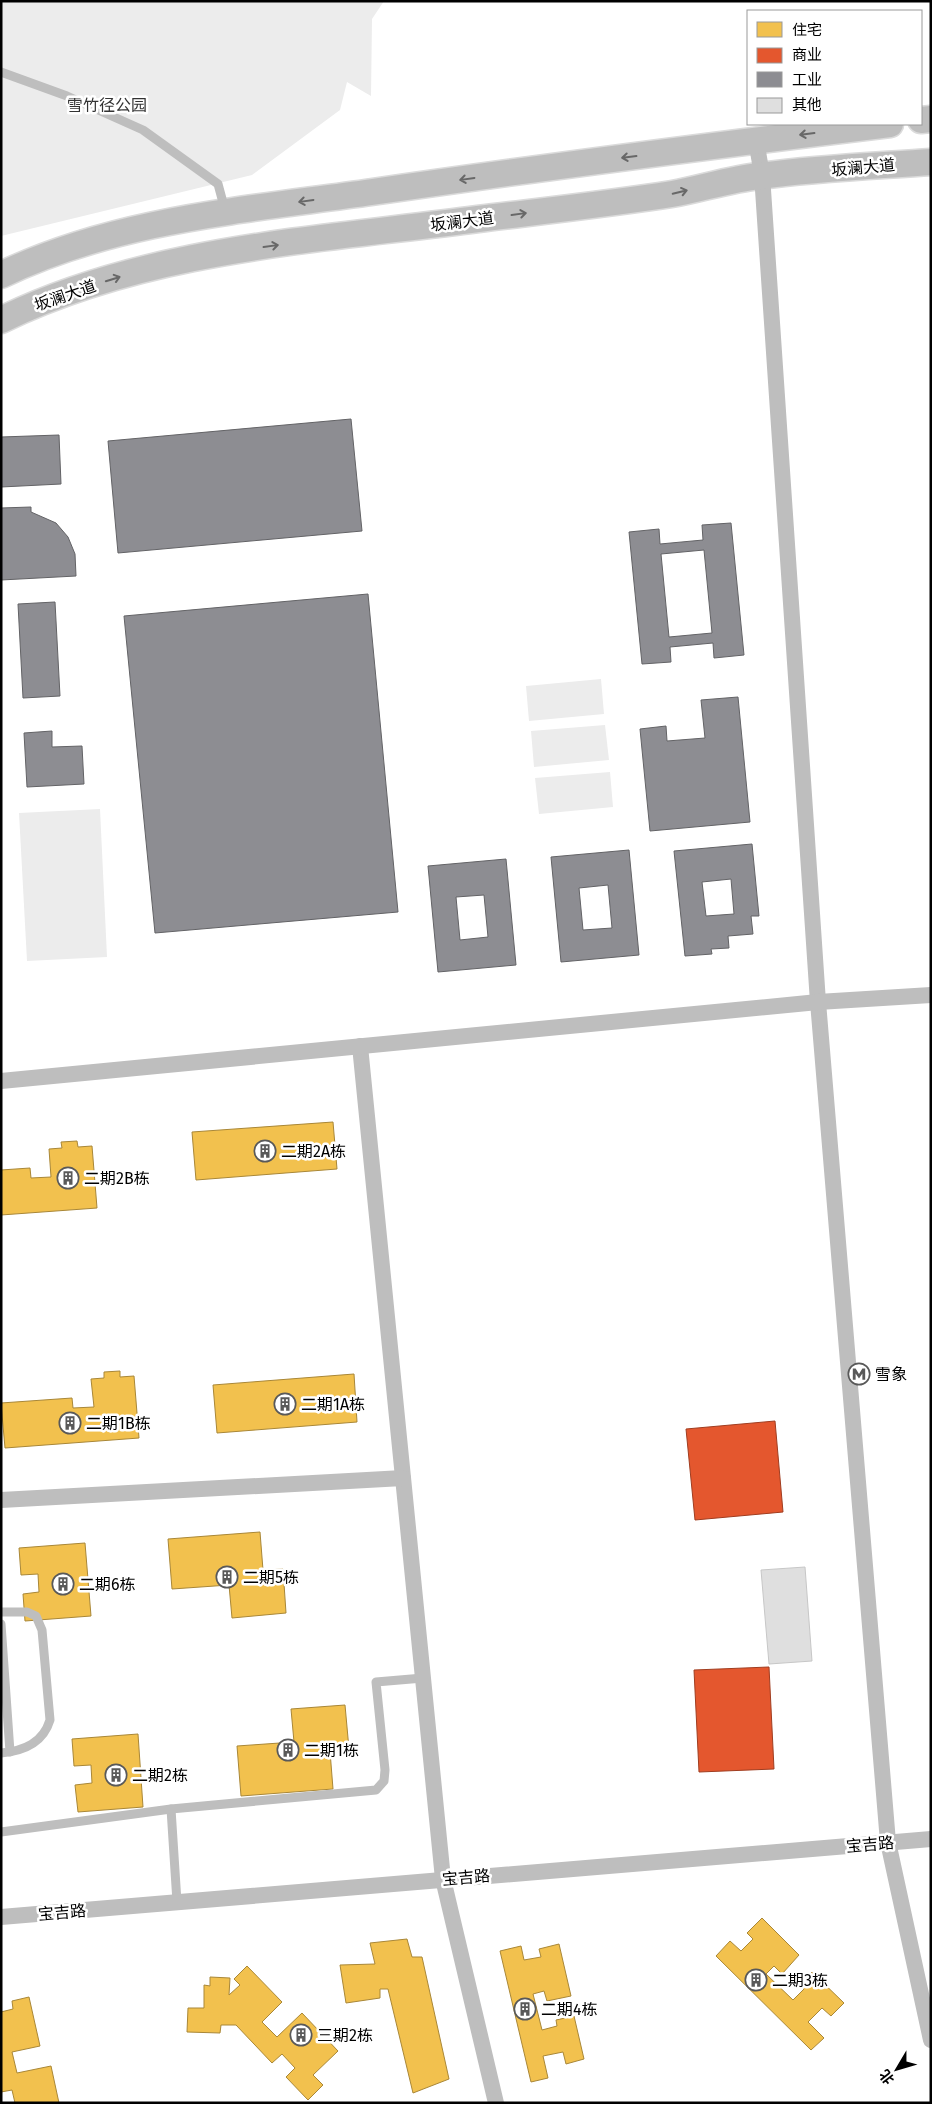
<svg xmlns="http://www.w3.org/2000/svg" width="932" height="2104" font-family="'Fira Sans','Noto Sans SC',sans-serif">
  <rect width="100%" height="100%" fill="#fff"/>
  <g fill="#ececec">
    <polygon points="1,1 384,1 372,19 371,96 347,82 340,110 252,175 1,236"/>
    <polygon points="601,679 604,714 529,721 526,686"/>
    <polygon points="605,725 609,760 534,767 531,731"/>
    <polygon points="610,772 613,807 539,814 535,778"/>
    <polygon points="100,809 107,957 27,961 19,813"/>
  </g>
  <g fill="#f2c14e" stroke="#a98737">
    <polygon points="333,1122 337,1169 196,1180 192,1132"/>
    <polygon points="77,1141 78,1147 92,1146 97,1208 1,1215 1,1170 30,1168 31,1178 51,1177 49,1149 62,1148 61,1142"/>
    <polygon points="120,1371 120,1377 134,1376 139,1438 5,1448 1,1403 72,1398 73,1408 94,1407 91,1379 104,1378 104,1372"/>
    <polygon points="354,1374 357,1422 217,1433 213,1385"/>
    <polygon points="260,1532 263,1570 283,1569 286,1613 232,1618 229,1585 172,1589 168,1539"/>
    <polygon points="85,1543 91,1616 25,1621 23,1594 39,1592 38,1574 21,1575 19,1548"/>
    <polygon points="345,1705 349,1749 330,1751 333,1789 241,1796 237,1746 294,1742 291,1709"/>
    <polygon points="138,1734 143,1807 78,1812 75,1785 92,1783 91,1765 74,1766 72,1739"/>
    <polygon points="762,1918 799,1955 782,1974 774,1966 766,1974 793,2000 804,1989 799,1985 812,1972 844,2003 831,2016 822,2008 808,2022 824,2038 811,2050 716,1956 730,1941 741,1951 753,1939 747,1933"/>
    <polygon points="407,1939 412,1957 422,1957 449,2079 413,2093 388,1989 380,1989 380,1998 346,2003 340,1965 375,1964 370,1943"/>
    <polygon points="559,1944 571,1996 547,2001 544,1991 533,1994 542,2030 557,2026 556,2020 574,2016 584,2059 566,2064 563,2052 543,2056 548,2078 531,2082 500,1951 521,1946 524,1960 541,1957 539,1949"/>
    <polygon points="247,1966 282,2002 262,2022 277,2037 302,2013 338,2051 313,2075 323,2085 308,2100 286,2077 295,2068 282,2054 272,2063 236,2025 221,2025 220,2033 187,2032 188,2008 204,2008 204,1985 210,1986 210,1977 230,1978 229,1995 240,1985 234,1979"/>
    <polygon points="29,1997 40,2046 12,2052 17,2073 51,2066 59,2103 15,2103 12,2090 1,2092 1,2012 13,2009 12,2001"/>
  </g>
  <g fill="#e4572e" stroke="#a03d20">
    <polygon points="775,1421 783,1512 695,1520 686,1429"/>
    <polygon points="769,1667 774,1769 699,1772 694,1670"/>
  </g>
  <g fill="#8d8d92" stroke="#636366" fill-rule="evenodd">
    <polygon points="351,419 362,531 118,553 108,441"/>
    <polygon points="59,435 61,484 1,487 1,437"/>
    <polygon points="31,507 31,512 56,523 68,537 75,554 76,576 1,580 1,508"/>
    <path d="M731 523 744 655 714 658 713 643 670 647 671 662 642 664 629 532 659 529 660 544 703 540 702 525ZM704 550 712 633 669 637 661 554Z"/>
    <polygon points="368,594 398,912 155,933 124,616"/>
    <polygon points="55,602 60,696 23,698 18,604"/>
    <polygon points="738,697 750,822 650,831 640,729 666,726 667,741 705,738 701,700"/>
    <polygon points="52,731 52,747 82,746 84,784 27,787 24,733"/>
    <path d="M752 844 759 916H751L753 934 728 936 729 948 711 949 712 954 685 956 674 851ZM731 879 734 914 706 916 702 882Z"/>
    <path d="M629 850 639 955 561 962 551 857ZM608 885 612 928 583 930 579 888Z"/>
    <path d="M506 859 516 965 438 972 428 866ZM484 895 488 937 460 940 456 897Z"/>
  </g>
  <polygon fill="#dfdfdf" stroke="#c7c7c7" points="805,1567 812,1661 769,1664 761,1570"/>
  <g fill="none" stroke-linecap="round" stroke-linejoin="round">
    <g stroke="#dbdbdb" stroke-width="29">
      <g id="primary">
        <polyline points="921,120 931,119"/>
        <path d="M1 275C117 219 247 210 372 192 544 167 717 145 890 124"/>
        <path d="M1 320C148 248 319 240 478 219 543 211 608 204 672 194 701 189 730 179 760 176 817 168 874 166 931 162"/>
      </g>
    </g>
    <g stroke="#bebebe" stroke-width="9">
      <polyline points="1,72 67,96 143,130 218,184 225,210"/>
      <path d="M1 1612H27L36 1616 42 1630 50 1720C43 1743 24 1751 1 1753"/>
      <polyline points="1,1624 10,1752"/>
      <polyline points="171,1809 177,1902"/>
      <polyline points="1,1832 171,1809 376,1790 384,1781 385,1770 376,1682 423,1678"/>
    </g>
    <g stroke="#bebebe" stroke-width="16">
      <polyline points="756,140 762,175 818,1002 888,1842 931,2040"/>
      <polyline points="360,1046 443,1879 496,2103"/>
      <polyline points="1,1081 818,1002 931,995"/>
      <polyline points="1,1500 403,1478"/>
      <polyline points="1,1917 931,1839"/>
    </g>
    <use href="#primary" stroke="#bebebe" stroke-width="26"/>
  </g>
  <defs><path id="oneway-shaft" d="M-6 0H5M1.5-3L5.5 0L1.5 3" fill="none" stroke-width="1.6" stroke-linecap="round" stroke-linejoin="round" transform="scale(1.25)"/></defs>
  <g stroke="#686868">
    <use href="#oneway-shaft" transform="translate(807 134) rotate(173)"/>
    <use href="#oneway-shaft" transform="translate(629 157) rotate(173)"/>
    <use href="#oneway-shaft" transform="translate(467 179) rotate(172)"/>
    <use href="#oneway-shaft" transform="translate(680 192) rotate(-13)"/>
    <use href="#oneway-shaft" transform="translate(306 201) rotate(172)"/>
    <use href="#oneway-shaft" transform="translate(519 214) rotate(-8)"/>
    <use href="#oneway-shaft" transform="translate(271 246) rotate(-8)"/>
    <use href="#oneway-shaft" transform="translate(113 279) rotate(-17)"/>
  </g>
  <defs>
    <g id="building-ring" transform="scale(1.125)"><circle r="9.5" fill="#fff" stroke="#595959" stroke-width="1.5"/><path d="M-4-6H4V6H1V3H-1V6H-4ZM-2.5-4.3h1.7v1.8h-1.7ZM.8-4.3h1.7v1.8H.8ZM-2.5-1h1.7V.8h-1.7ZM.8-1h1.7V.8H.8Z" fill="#595959"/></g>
    <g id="metro-ring" transform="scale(1.125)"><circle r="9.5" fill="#fff" stroke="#595959" stroke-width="1.5"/><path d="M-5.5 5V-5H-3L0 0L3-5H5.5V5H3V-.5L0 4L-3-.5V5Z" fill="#595959"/></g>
  </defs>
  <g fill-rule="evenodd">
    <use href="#building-ring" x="265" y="1151"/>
    <use href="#building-ring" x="68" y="1178"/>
    <use href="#metro-ring" x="859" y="1374"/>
    <use href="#building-ring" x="285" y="1404"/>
    <use href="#building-ring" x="70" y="1423"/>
    <use href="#building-ring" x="227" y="1577"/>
    <use href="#building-ring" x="63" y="1584"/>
    <use href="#building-ring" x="288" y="1750"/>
    <use href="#building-ring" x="116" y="1775"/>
    <use href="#building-ring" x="756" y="1980"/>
    <use href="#building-ring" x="525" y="2009"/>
    <use href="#building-ring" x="301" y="2035"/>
  </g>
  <g text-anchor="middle" stroke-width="5" stroke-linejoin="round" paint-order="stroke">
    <g font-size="16" fill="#333" stroke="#fff">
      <text x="107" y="111">雪竹径公园</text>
    </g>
    <g font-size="16" fill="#000" stroke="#fff">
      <text transform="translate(863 167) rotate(-5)" y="6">坂澜大道</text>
      <text transform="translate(462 221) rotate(-7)" y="6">坂澜大道</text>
      <text transform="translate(65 295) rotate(-19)" y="6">坂澜大道</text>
      <text transform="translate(870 1844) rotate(-5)" y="6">宝吉路</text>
      <text transform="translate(466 1877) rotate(-5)" y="6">宝吉路</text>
      <text transform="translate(62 1912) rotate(-5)" y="6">宝吉路</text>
    </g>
    <g font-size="16" fill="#000" stroke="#fff" text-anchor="start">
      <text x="281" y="1157">二期2A栋</text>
      <text x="84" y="1184">二期2B栋</text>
      <text x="875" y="1380">雪象</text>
      <text x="301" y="1410">二期1A栋</text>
      <text x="86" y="1429">二期1B栋</text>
      <text x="243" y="1583">二期5栋</text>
      <text x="79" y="1590">二期6栋</text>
      <text x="304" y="1756">二期1栋</text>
      <text x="132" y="1781">二期2栋</text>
      <text x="772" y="1986">二期3栋</text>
      <text x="541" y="2015">二期4栋</text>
      <text x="317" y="2041">三期2栋</text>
    </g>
  </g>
  <rect width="932" height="2104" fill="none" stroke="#000000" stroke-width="5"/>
  <rect x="747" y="10" width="175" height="115" fill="#ffffff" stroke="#999999"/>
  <rect x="757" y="22" width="25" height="15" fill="#f2c14e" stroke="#999999"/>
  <text x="792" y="35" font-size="15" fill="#000000">住宅</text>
  <rect x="757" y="48" width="25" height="15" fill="#e4572e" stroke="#999999"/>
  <text x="792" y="60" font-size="15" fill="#000000">商业</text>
  <rect x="757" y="72" width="25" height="15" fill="#8d8d92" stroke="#999999"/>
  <text x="792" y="85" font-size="15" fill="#000000">工业</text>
  <rect x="757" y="98" width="25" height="15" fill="#dfdfdf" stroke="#999999"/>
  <text x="792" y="110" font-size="15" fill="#000000">其他</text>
  <g transform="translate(897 2069) rotate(232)" stroke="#ffffff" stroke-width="4" paint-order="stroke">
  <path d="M0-4L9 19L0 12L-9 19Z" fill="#000000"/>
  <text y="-8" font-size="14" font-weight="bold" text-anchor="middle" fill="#000000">北</text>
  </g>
</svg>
